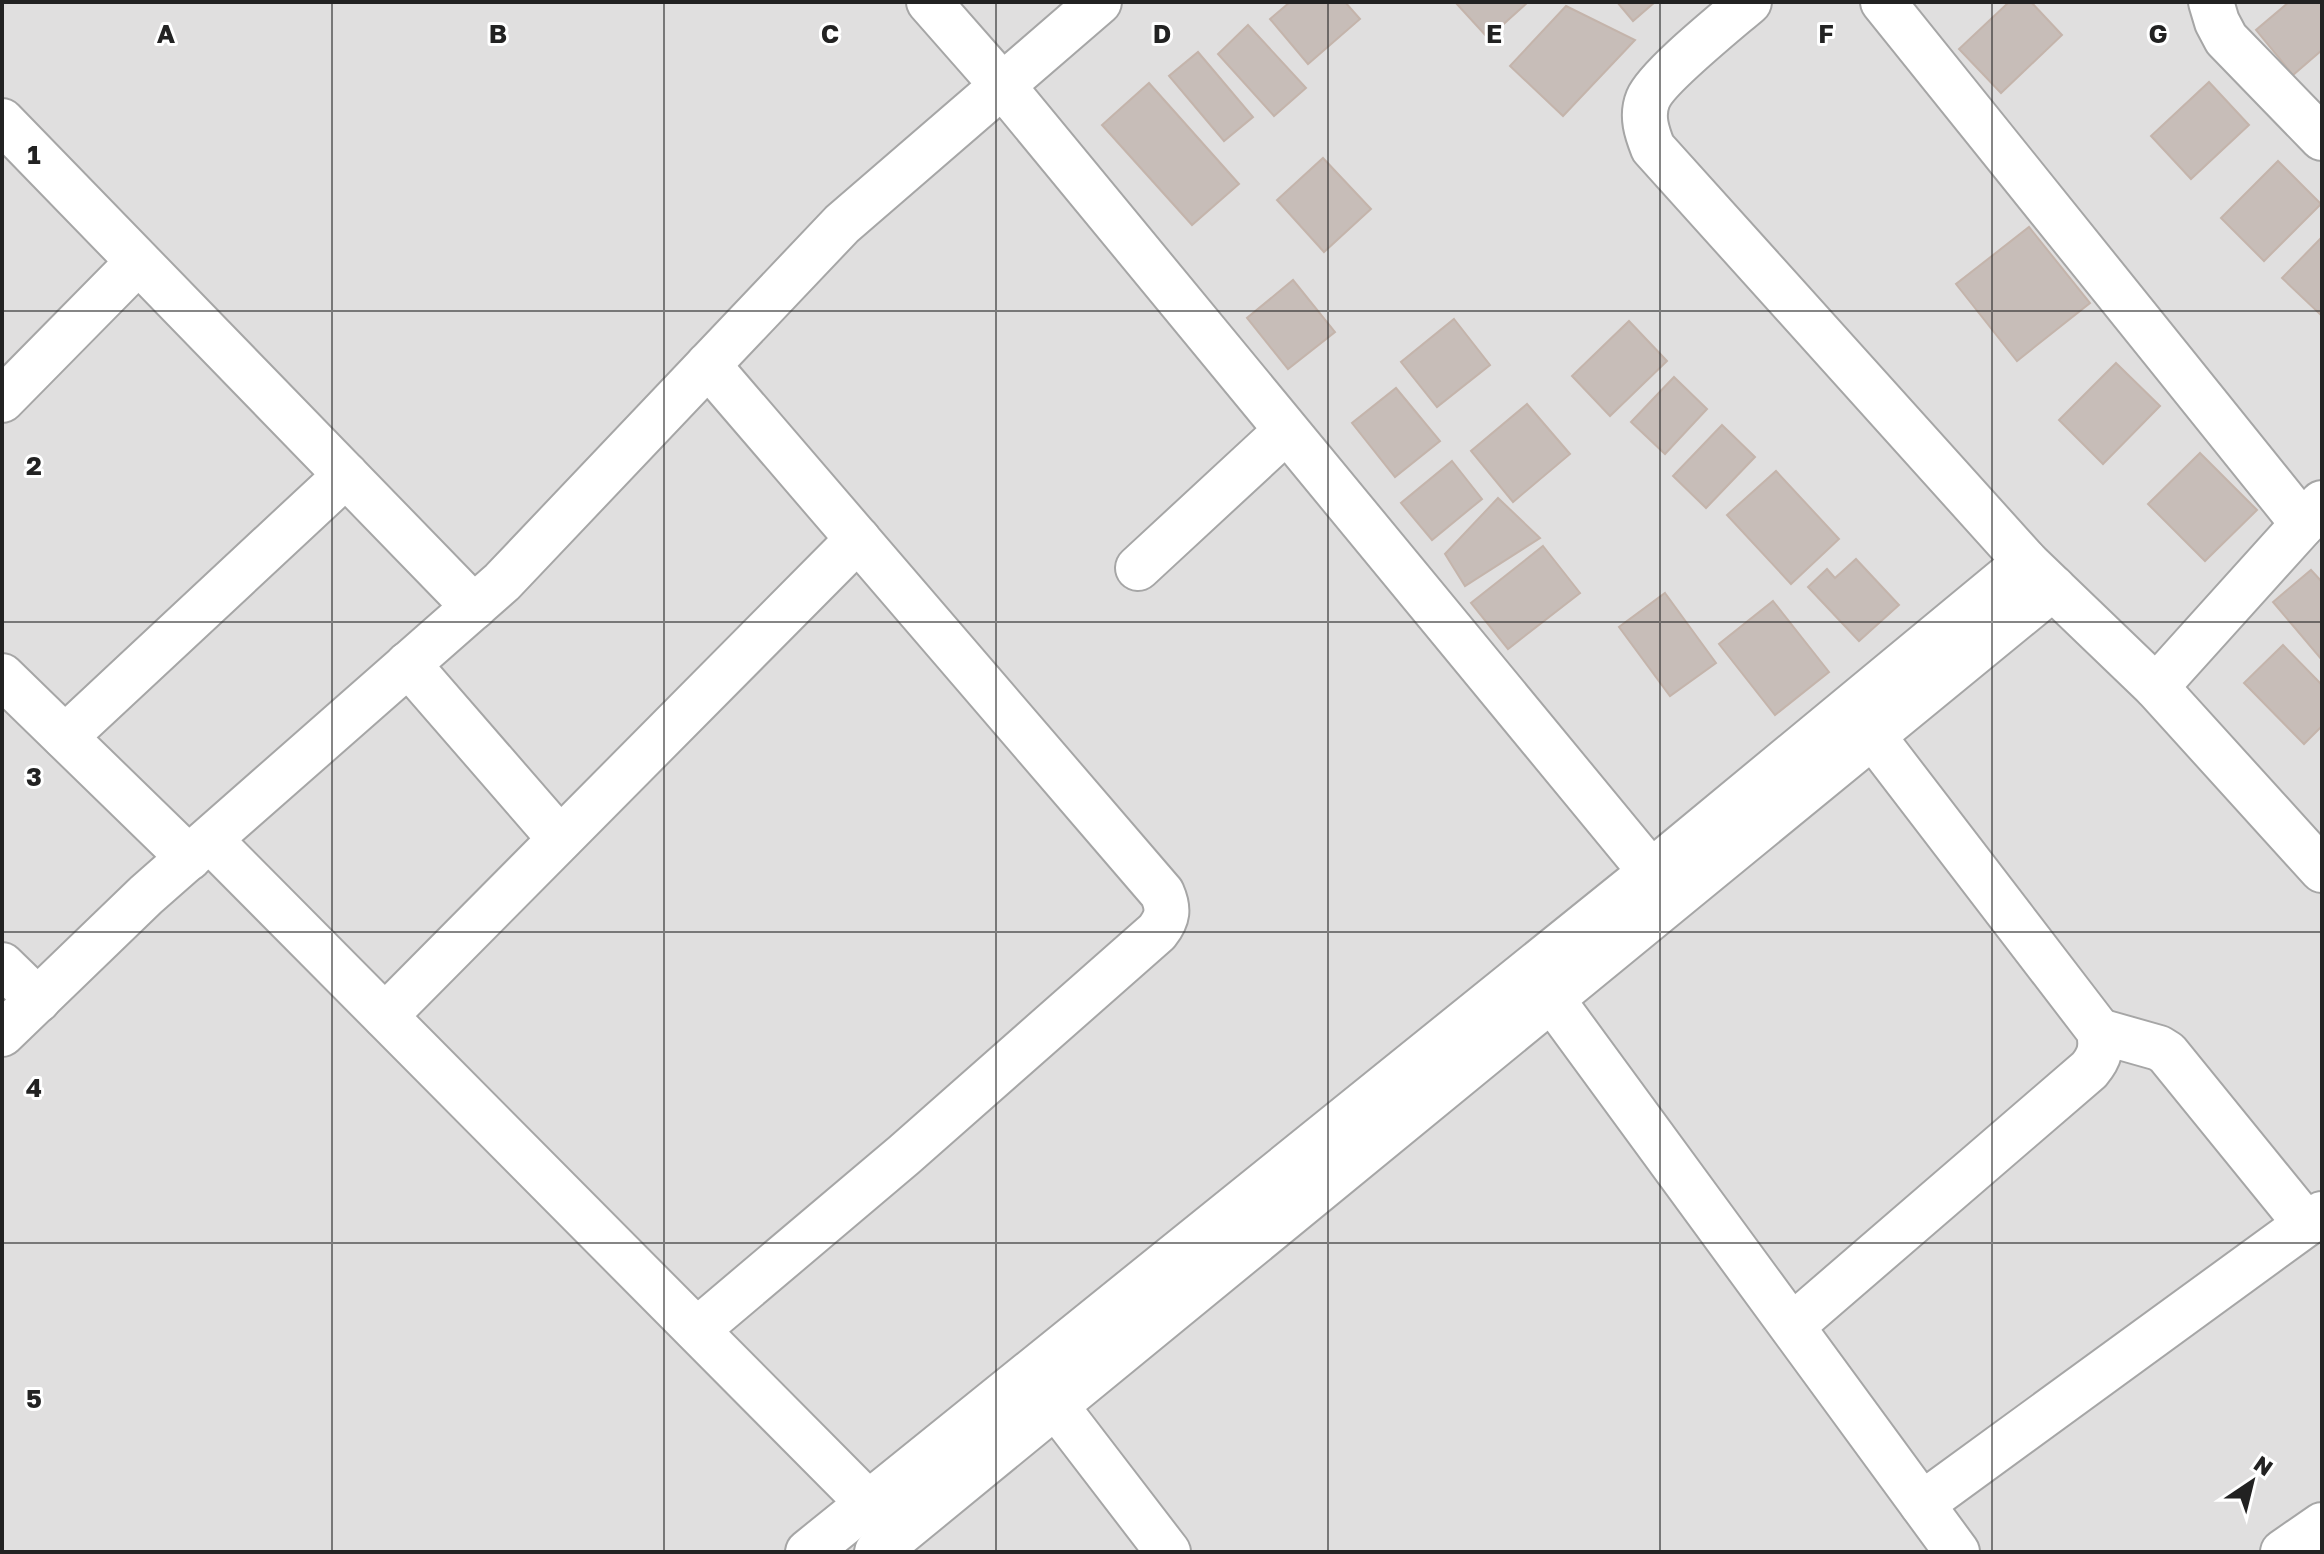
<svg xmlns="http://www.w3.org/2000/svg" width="2324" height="1554" font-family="'Golos Text',sans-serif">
  <rect width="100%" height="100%" fill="#f2eee9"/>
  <rect fill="#e0dfdf" x="2" y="2" width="2320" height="1550"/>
  <g fill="#c7bdb8" stroke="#c4b4ab" stroke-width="2">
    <polygon points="1290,2 1345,2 1360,19 1308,64 1270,19"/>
    <polygon points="1455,2 1528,2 1488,38"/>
    <polygon points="1617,2 1655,2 1633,21"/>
    <polygon points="2009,2 2031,2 2062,35 2001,93 1959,49"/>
    <polygon points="2289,2 2322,2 2322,50 2293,75 2256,30"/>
    <polygon points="1566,6 1635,40 1563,116 1510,66"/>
    <polygon points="1248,25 1306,88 1274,116 1218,54"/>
    <polygon points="1198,52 1253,117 1224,141 1169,76"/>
    <polygon points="2209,82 2249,125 2191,179 2151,136"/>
    <polygon points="1149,83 1239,184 1192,225 1102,125"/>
    <polygon points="1323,158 1371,209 1324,252 1277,200"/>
    <polygon points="2278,161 2321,204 2264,261 2221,218"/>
    <polygon points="2029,227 2090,303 2017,361 1956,284"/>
    <polygon points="2322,237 2322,316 2282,278"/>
    <polygon points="1293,280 1335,332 1288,369 1247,318"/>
    <polygon points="1454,319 1490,365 1437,407 1401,362"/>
    <polygon points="1629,321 1667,361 1610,416 1572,376"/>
    <polygon points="2116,363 2160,406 2103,464 2059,420"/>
    <polygon points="1674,377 1707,409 1665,454 1631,422"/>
    <polygon points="1396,388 1440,441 1395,477 1352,423"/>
    <polygon points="1527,404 1570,454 1513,502 1471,451"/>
    <polygon points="1722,425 1755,457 1706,508 1673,476"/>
    <polygon points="2200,453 2257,510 2205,561 2148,504"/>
    <polygon points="1452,461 1482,499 1432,540 1401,503"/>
    <polygon points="1776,471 1839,539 1791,584 1727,515"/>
    <polygon points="1498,498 1540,538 1465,586 1445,554"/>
    <polygon points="1543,546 1580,593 1508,649 1471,603"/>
    <polygon points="1856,559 1899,605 1859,641 1808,587 1827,569 1835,578"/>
    <polygon points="2311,570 2322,582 2322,660 2273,602"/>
    <polygon points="1665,593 1716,663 1670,696 1619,627"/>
    <polygon points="1773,601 1829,672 1775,715 1719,644"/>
    <polygon points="2283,645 2322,685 2322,726 2304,744 2244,683"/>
  </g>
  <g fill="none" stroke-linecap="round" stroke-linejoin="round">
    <g stroke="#a6a6a6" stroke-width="48">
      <g id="minor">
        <polyline points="929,2 1002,85 1651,872 1670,893"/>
        <path d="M1749 2C1727 21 1657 77 1648 99 1641 116 1647 133 1653 148L2026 562 2156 687 2322 503"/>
        <polyline points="1883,2 2303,524"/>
        <polyline points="2211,2 2217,22 2226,39 2322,138"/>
        <polyline points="2,121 474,607"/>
        <polyline points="2,400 138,262"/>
        <polyline points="1138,568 1286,431"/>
        <polyline points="408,664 560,839"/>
        <polyline points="2,676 189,858"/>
        <polyline points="2156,687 2322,870"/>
        <polyline points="65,737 346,475"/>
        <polyline points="210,840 888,1523"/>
        <polyline points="2,965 38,1000"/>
        <polyline points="1551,998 1957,1552"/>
        <polyline points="385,1016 858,539"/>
        <polyline points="2099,1031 2159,1048 2167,1053 2306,1224"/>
        <polyline points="2,1034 146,895 502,582 842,224 1099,2"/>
        <path d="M1792 1326 2089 1070C2100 1057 2102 1048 2099 1031L1872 735"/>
        <path d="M697 1330 904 1155 1157 932C1168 918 1169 909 1162 893L708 365"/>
        <polyline points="1036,1380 1168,1552"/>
        <polyline points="1922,1504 2306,1224 2322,1214"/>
        <polyline points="808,1552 1651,872 2026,562"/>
        <polyline points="877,1552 2053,588"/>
        <polyline points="2283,1552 2322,1525"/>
      </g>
    </g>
    <use href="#minor" stroke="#fff" stroke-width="44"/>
  </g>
  <path fill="none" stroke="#222" stroke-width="2" stroke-opacity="0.55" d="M332 2V1552M664 2V1552M996 2V1552M1328 2V1552M1660 2V1552M1992 2V1552M2 311H2322M2 622H2322M2 932H2322M2 1243H2322"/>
  <g font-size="26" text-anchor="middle" font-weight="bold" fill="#222" stroke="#fff" stroke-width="6" stroke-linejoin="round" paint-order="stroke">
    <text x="166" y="43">A</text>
    <text x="498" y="43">B</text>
    <text x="830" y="43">C</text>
    <text x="1162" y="43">D</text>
    <text x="1494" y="43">E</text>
    <text x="1826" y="43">F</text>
    <text x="2158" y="43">G</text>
    <text x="34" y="164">1</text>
    <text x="34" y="475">2</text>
    <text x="34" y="786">3</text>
    <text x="34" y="1097">4</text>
    <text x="34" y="1408">5</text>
  </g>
  <rect width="2324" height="1554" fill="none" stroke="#222222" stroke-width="8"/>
  <g transform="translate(2252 1482) rotate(35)" stroke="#ffffff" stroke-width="6" paint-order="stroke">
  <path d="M0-6L14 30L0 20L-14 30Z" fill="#222222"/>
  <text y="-12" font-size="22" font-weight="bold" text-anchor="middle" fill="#222222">N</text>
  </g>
</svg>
